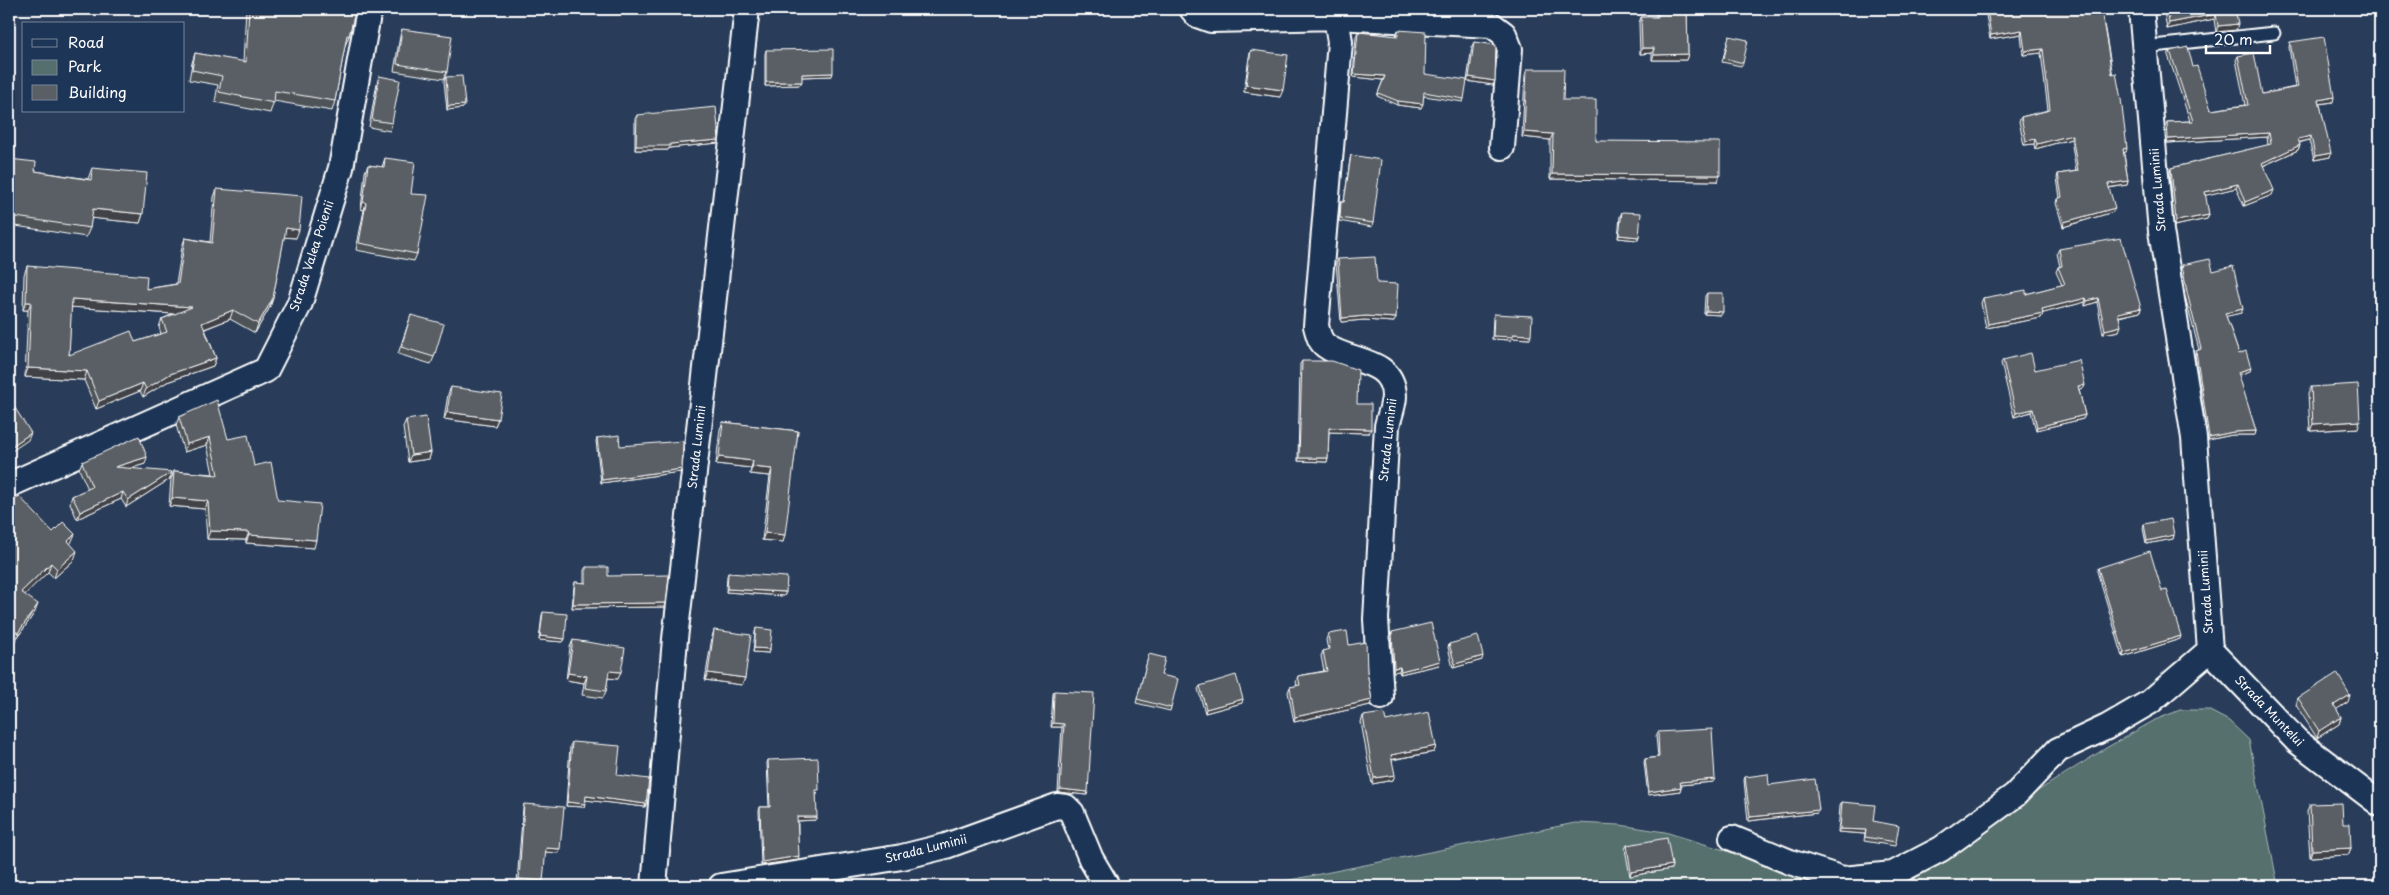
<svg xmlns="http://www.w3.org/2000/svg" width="2389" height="895" font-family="'Playpen Sans',sans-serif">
  <rect width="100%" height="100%" fill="#293d5a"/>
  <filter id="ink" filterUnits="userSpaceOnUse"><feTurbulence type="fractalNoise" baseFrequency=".02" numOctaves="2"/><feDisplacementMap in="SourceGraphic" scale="10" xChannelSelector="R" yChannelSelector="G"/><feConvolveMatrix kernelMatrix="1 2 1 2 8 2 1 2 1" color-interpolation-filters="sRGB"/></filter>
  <g filter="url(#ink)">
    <g fill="#546f6d" stroke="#aab7b6">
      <polygon points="2180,710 2208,710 2229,721 2249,740 2278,886 1887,886 2106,748 2155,720"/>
      <polygon points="1575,823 1620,825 1665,832 1842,886 1280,886 1280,882"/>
    </g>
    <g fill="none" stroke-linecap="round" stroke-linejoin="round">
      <g stroke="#fff" stroke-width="15">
        <polyline id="service" points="2144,47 2274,33"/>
      </g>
      <g stroke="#fff" stroke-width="28">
        <g id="minor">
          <path d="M1192 9 1197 15 1211 20 1336 17 1340 42 1316 326C1318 333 1319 341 1326 346 1348 363 1393 357 1394 396 1394 405 1389 417 1387 426L1376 619 1381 697"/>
          <polyline points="1336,17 1492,25 1504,34 1510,49 1502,147"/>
          <polyline points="9,485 266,370 300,303 341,168 369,9"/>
          <polyline points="2210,650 2297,741 2380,804"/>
          <polyline points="1732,838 1790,862 1843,879 1893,874 1941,849 2015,795 2058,750 2107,727 2150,702 2210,650 2194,438 2161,231 2141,9"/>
          <polyline points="654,886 675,639 747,9"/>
          <polyline points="721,886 902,857 946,846 1057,806 1066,807 1072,813 1091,859 1107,886"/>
        </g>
      </g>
      <use href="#service" stroke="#1d3557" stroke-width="11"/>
      <use href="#minor" stroke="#1d3557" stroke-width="24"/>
    </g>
    <g fill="#4d5257" stroke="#fff" fill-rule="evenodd">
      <polygon points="246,9 354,9 349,36 345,46 335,101 332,111 274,101 270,113 215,102 218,85 189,80 192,63 195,53 243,62"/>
      <polygon points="1656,9 1687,9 1688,54 1686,60 1652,60 1652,53 1640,54 1639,23 1641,17 1656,17"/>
      <polygon points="1985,9 2110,9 2110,10 2102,12 2126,152 2124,153 2128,181 2127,185 2109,188 2113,212 2063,227 2056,203 2057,199 2060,198 2057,178 2058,174 2076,171 2071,139 2035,149 2034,144 2024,145 2019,121 2021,117 2048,110 2041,53 2023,55 2021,34 1990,39"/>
      <polygon points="2165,9 2235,9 2236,30 2216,32 2214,19 2167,29 2164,11"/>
      <polygon points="402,29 447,72 444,79 394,71 400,36"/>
      <polygon points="1398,30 1425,74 1464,99 1463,102 1424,96 1421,108 1397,105 1377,96 1383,80 1353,77 1356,36 1358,32 1396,36"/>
      <polygon points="1729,36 1743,63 1741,66 1722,62"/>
      <polygon points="1474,42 1493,85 1467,81 1472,46"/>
      <polygon points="2290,42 2333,102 2320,104 2330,157 2314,160 2309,140 2299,143 2300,145 2298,150 2263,166 2272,195 2244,206 2236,188 2205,195 2209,215 2207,219 2174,226 2170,173 2171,168 2268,145 2267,137 2167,143 2165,127 2167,122 2190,121 2168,55 2170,51 2193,67 2211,110 2245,105 2236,60 2238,56 2262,94 2295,87 2289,47"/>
      <polygon points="766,50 832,76 802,77 800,85 765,86 765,54"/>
      <polygon points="1251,50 1280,97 1244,92 1249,57"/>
      <polygon points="1527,69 1563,100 1596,141 1718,181 1550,179 1550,140 1522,137 1525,75"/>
      <polygon points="379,76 392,123 390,131 369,127 377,83"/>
      <polygon points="446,77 463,108 447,110 444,81"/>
      <polygon points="637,115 718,143 669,148 668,150 635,150 635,119"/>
      <polygon points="1351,155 1373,223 1372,227 1339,221 1340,205 1341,202 1344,202 1350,159"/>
      <polygon points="385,158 411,194 417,254 414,261 356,250 364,210 361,209 365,172 368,165 382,167"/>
      <polygon points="9,159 35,171 88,179 92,168 143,214 140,223 91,218 90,228 86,237 9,225"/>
      <path d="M217 189 296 238 284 237 273 298 270 307 255 333 230 319 205 329 216 358 213 366 167 382 143 397 140 391 96 409 84 380 25 377 28 310H23L24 275 27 266 146 289 176 284 182 247 185 238 210 242 214 197ZM71 307 173 314 162 319 159 327 161 334 135 342 69 355Z"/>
      <polygon points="1622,212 1639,237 1638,240 1618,238 1620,216"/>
      <polygon points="2059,249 2141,308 2140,312 2119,317 2119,331 2103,334 2097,302 2085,306 2085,302 2043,313 2041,318 1986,328 1981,303 1983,298 2026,294 2062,285 2056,272 2058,267 2060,267 2057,253"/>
      <polygon points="1338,259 1377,283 1394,322 1364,320 1341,322 1336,263"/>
      <polygon points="2182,265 2213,271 2241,313 2226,316 2239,354 2251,368 2250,371 2238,375 2256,431 2255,435 2232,435 2208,440 2195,355 2196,351 2199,350 2185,296 2181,269"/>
      <polygon points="1707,293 1721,315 1704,314 1705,296"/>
      <polygon points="1494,314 1530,339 1512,338 1511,340 1492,339 1493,317"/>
      <polygon points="411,315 434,357 431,364 398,354"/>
      <polygon points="2003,360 2085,385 2083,389 2079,390 2085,415 2083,419 2036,430 2031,412 2014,417 2001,363"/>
      <polygon points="1302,361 1357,404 1371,429 1369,433 1329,432 1328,458 1327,462 1298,461 1300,364"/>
      <polygon points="451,387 498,419 495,426 444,419 448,394"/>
      <polygon points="2311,387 2358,428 2310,431 2308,394"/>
      <polygon points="179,417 228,439 254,466 278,500 314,548 246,543 246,540 207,539 205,509 169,506 171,479 174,471 213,474 207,445 184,452 176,425"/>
      <polygon points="406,420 431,452 429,459 408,462 403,427"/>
      <polygon points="723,422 798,431 783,542 762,540 770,476 750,474 751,468 716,464 720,429"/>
      <polygon points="597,438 682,469 680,472 601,483 596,441"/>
      <polygon points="82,462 145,464 131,468 170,479 126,507 121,499 77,519 70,503 72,496 88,489 79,469"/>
      <polygon points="9,506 71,543 70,544 74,560 54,578 48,572 24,594 35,612 15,641 9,637"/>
      <polygon points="2144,524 2174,535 2173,539 2146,544 2143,528"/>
      <polygon points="586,567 608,576 666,603 665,607 572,608 574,586 575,582 584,583 584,570"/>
      <polygon points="2098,568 2162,591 2180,639 2123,657 2097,571"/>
      <polygon points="728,573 786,592 784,596 726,592 727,576"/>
      <polygon points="543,612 565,639 563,642 539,640 542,615"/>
      <polygon points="756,628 770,649 769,653 753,652 755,632"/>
      <polygon points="714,630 745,678 742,685 705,680 712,637"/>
      <polygon points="1392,632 1439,665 1400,674 1399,671 1393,672 1391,636"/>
      <polygon points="1328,634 1349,645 1367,672 1372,700 1370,705 1294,722 1288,692 1290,687 1297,686 1296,681 1298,676 1324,671 1321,656 1323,651 1328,650 1326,640"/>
      <polygon points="573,640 618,679 608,678 606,691 603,698 582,695 584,683 566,680 570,647"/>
      <polygon points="1449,644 1482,660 1453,668 1448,647"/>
      <polygon points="1149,654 1161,675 1171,708 1170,711 1136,703"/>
      <polygon points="1200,686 1242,703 1205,713 1198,689"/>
      <polygon points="1054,691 1087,795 1058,792 1062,727 1051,727 1053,694"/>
      <polygon points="2298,698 2348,702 2336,709 2341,717 2339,724 2317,738 2296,705"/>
      <polygon points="1363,716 1386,721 1436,746 1434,752 1392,760 1393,780 1372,784 1361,722"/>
      <polygon points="1658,732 1713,782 1681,785 1681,787 1680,791 1648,795 1644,762 1645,759 1658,757 1656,736"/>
      <polygon points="572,742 617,775 646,804 645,807 586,800 584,807 566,806 570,746"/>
      <polygon points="768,760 818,794 816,794 815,820 798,821 798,860 761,865 759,811 760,807 769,807 767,763"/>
      <polygon points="1745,777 1769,785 1817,813 1748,821 1744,780"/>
      <polygon points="1842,802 1873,821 1896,842 1895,846 1864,841 1865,834 1838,832 1840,806"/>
      <polygon points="524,804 560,849 559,853 545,852 542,884 517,882 523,808"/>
      <polygon points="2310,804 2343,824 2351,848 2348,855 2310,857 2307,811"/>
      <polygon points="1627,845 1672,865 1671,869 1630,876 1625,849"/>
    </g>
    <g fill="#3f4247" stroke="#fff">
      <polygon points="2101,9 2110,9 2110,10 2100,12"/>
      <polygon points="2216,14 2214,19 2167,29 2169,23"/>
      <polygon points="2238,24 2236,30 2216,32 2218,26"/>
      <polygon points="2022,30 2021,34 1990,39 1991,35"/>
      <polygon points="1642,48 1654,48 1652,53 1640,54"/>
      <polygon points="2043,49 2041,53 2023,55 2025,51"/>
      <polygon points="1688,54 1686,60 1652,60 1654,55"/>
      <polygon points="833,73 832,76 800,77 802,74"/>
      <polygon points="1354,74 1385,76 1383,80 1353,77"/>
      <polygon points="1469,77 1495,81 1493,85 1467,81"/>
      <polygon points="766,82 802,82 800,85 765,86"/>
      <polygon points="1246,85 1283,90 1280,97 1244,92"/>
      <polygon points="2334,97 2333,102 2318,104 2319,100"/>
      <polygon points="1398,101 1423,104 1421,108 1397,105"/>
      <polygon points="465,105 463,108 447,110 448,106"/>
      <polygon points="1524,132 1553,134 1550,140 1522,137"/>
      <polygon points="2269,133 2267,137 2167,143 2168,139"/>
      <polygon points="2072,135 2071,139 2035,149 2037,144"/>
      <polygon points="2311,136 2309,140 2296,143 2298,139"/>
      <polygon points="2035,139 2034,144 2024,145 2026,141"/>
      <polygon points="719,140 718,143 669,148 668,150 635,150 636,146 670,144"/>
      <polygon points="2300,145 2298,150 2260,167 2262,163"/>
      <polygon points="2127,148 2126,152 2122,153 2123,149"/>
      <polygon points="2331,153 2330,157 2314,160 2315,156"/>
      <polygon points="1552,174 1720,175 1718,181 1550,179"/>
      <polygon points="2128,181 2127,185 2106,188 2108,184"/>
      <polygon points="2238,184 2236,188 2203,196 2205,192"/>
      <polygon points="2274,190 2272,195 2244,206 2245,202"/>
      <polygon points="363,202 366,203 364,210 361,209"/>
      <polygon points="2115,208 2113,212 2063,227 2064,222"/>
      <polygon points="93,209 143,214 140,223 89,218"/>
      <polygon points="2209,215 2207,219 2174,226 2176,221"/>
      <polygon points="286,228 299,230 296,238 282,237"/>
      <polygon points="1619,235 1639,237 1638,240 1618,238"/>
      <polygon points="273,298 270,307 255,333 258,324"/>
      <polygon points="2086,298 2085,302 2040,314 2042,309"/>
      <polygon points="2098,298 2097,302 2085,306 2087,301"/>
      <polygon points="72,299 192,307 189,315 69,307"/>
      <polygon points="26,302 31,302 28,310 23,310"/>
      <polygon points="2141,308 2140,312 2116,317 2118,313"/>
      <polygon points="2243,309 2241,313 2224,317 2225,313"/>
      <polygon points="233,310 230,319 199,331 202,323"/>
      <polygon points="1706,311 1723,312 1721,315 1704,314"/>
      <polygon points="2043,313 2041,318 1986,328 1988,324"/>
      <polygon points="1366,316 1396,318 1394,322 1364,320 1341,322 1342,318"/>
      <polygon points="2121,326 2119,331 2103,334 2105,330"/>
      <polygon points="1513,334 1531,335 1530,339 1512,338 1511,340 1492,339 1493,336"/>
      <polygon points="216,358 213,366 167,382 143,397 146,389 170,374"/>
      <polygon points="28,368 87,371 84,380 25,377"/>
      <polygon points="2251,368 2250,371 2236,376 2238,372"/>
      <polygon points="143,383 140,391 96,409 99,401"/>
      <polygon points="2085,385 2083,389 2077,390 2078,386"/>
      <polygon points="2033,409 2031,412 2014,417 2016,413"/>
      <polygon points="447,412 498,419 495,426 444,419"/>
      <polygon points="2085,415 2083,419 2036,430 2037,427"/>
      <polygon points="2360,421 2358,428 2310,431 2313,424"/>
      <polygon points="1329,428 1371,429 1369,433 1328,432"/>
      <polygon points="2256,431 2255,435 2232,435 2208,440 2209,437 2233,432"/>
      <polygon points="31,433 28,440 9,453 9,448"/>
      <polygon points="210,437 207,445 184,452 187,444"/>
      <polygon points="431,452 429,459 408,462 411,455"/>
      <polygon points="147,457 145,464 113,474 115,467"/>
      <polygon points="719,457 753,461 751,468 716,464"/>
      <polygon points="1299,458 1328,458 1327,462 1298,461"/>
      <polygon points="752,467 772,469 770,476 750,474"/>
      <polygon points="682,469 680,472 601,483 602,480"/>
      <polygon points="172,472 170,479 126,507 128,500"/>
      <polygon points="123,492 121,499 77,519 80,512"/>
      <polygon points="172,498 208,501 205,509 169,506"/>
      <polygon points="210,531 249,532 246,540 207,539"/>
      <polygon points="765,533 785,535 783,542 762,540"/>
      <polygon points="75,534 71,543 65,550 68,541"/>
      <polygon points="249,535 316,540 314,548 246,543"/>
      <polygon points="2174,535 2173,539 2146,544 2147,541"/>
      <polygon points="77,551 74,560 54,578 57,569"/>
      <polygon points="51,563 48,572 18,601 21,592"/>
      <polygon points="727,589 786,592 784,596 726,592"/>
      <polygon points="666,603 665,607 572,608 573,604"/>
      <polygon points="38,604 35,612 15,641 18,633"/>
      <polygon points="540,636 565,639 563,642 539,640"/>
      <polygon points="2181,636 2180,639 2123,657 2124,653"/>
      <polygon points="754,648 770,649 769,653 753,652"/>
      <polygon points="1483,656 1482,660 1453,668 1455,664"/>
      <polygon points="1440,661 1439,665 1400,674 1401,671"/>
      <polygon points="1400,667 1399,671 1393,672 1394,668"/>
      <polygon points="609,671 621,672 618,679 606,678"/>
      <polygon points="568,673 587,676 584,683 566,680"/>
      <polygon points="708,673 745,678 742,685 705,680"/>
      <polygon points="2350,695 2348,702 2331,713 2334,705"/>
      <polygon points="1243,699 1242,703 1205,713 1206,709"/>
      <polygon points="1372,700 1370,705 1294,722 1295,717"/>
      <polygon points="2341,717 2339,724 2317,738 2319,731"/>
      <polygon points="1053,723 1064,724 1062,727 1051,727"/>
      <polygon points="1436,746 1434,752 1389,760 1391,755"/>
      <polygon points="1395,775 1393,780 1372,784 1374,778"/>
      <polygon points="1715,779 1713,782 1679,785 1680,782"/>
      <polygon points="1681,787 1680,791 1648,795 1649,792"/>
      <polygon points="1060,789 1088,792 1087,795 1058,792"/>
      <polygon points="586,796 646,804 645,807 585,800"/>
      <polygon points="567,802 585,804 584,807 566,806"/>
      <polygon points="1819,810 1817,813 1748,821 1750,817"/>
      <polygon points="797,817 817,817 815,820 796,821"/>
      <polygon points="1840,829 1866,830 1865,834 1838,832"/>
      <polygon points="546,848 560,849 559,853 544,852"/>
      <polygon points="2351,848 2348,855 2310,857 2312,850"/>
      <polygon points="799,856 798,860 761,865 762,862"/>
      <polygon points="1672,865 1671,869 1630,876 1631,872"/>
      <polygon points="519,879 543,881 542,884 517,882"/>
    </g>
    <g fill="#5a5f65" stroke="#fff" fill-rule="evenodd">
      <polygon points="249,9 354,9 354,16 349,36 347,35 335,101 275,91 274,103 219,92 222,76 192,70 195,53 246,62"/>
      <polygon points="1658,9 1687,9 1688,54 1654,55 1654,48 1642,48 1641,17 1658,17"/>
      <polygon points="1987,9 2101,9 2112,74 2116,73 2121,99 2127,148 2123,149 2128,181 2108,184 2115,208 2064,222 2057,199 2062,197 2058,174 2078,171 2072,135 2037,144 2035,139 2026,141 2021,117 2050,110 2043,49 2025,51 2022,30 1991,35"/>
      <polygon points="2167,9 2235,9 2238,24 2218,26 2216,14 2169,23"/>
      <polygon points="402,29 452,36 447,72 397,64"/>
      <polygon points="1398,30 1426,32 1425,74 1467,80 1464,99 1424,92 1423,104 1398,101 1378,93 1385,76 1354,74 1358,32 1398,36"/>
      <polygon points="1729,36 1748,40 1743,63 1724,58"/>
      <polygon points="2324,37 2334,97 2319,100 2331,153 2315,156 2311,136 2298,139 2300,145 2262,163 2274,190 2245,202 2238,184 2205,192 2209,215 2176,221 2171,168 2271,144 2269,133 2168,139 2167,122 2193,121 2170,51 2188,47 2193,67 2197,66 2211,110 2248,105 2238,56 2254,53 2262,94 2298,87 2290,42"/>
      <polygon points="1474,42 1496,45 1495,81 1469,77"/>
      <polygon points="833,49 833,73 802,74 802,82 766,82 766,50"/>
      <polygon points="1251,50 1288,55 1283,90 1246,85"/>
      <polygon points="1527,69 1564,69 1563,100 1596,100 1596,141 1720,142 1720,175 1552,174 1553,134 1524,132"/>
      <polygon points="379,76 400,80 392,123 372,120"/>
      <polygon points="462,76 465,105 448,106 446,77"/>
      <polygon points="716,107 719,140 670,144 670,146 636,146 637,115"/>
      <polygon points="1351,155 1381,160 1373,223 1340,218 1341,202 1344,202"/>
      <polygon points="385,158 415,162 411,194 428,195 417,254 359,243 366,203 363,202 368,165 384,167"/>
      <polygon points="9,159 36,162 35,171 91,180 92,168 147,173 143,214 93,209 90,228 9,216"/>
      <path d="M217 189 302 196 299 230 286 228 273 298 258 324 233 310 202 323 216 358 170 374 146 389 143 383 99 401 87 371 28 368 31 302H26L27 266 147 276 146 289 178 284 185 238 212 243ZM72 299 192 307 162 319 167 332 135 342 131 331 69 355Z"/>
      <polygon points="1622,212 1641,213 1639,237 1619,235"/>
      <polygon points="2121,238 2141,308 2118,313 2121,326 2105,330 2098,298 2087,301 2086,298 2042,309 2043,313 1988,324 1983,298 2026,290 2026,294 2065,284 2058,267 2062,266 2059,249"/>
      <polygon points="1375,257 1377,283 1398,284 1396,318 1366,316 1342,318 1338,259"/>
      <polygon points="2210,259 2213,271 2233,266 2243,309 2225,313 2239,354 2246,351 2251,368 2238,372 2256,431 2233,432 2209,437 2196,351 2201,349 2187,292 2182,265"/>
      <polygon points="1707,293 1723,293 1723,312 1706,311"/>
      <polygon points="1494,314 1532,316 1531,335 1513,334 1513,337 1493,336"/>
      <polygon points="411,315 444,324 434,357 401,347"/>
      <polygon points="2031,353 2035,370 2079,360 2085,385 2078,386 2085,415 2037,427 2033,409 2016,413 2003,360"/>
      <polygon points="1302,361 1332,361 1358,370 1357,404 1371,404 1371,429 1329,428 1328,458 1299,458"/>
      <polygon points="2358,384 2360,421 2313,424 2311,387"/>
      <polygon points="451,387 502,394 498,419 447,412"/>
      <polygon points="217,400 228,439 248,435 254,466 271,462 278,500 320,504 316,540 249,535 249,532 210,531 208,501 172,498 174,471 218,475 210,437 187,444 179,417"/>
      <polygon points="13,405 31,433 9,448 9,408"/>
      <polygon points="426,417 431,452 411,455 406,420"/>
      <polygon points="723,422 798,431 785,535 765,533 772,469 752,467 753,461 719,457"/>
      <polygon points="619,435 620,446 683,441 682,469 602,480 597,438"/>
      <polygon points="139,436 147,457 115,467 172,472 128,500 123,492 80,512 72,496 92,487 82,462"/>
      <polygon points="19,496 53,532 63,522 75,534 68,541 77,551 57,569 51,563 21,592 38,604 18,633 9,627 9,506"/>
      <polygon points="2171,519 2174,535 2147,541 2144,524"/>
      <polygon points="2150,551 2162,591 2167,590 2181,636 2124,653 2098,568"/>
      <polygon points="586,567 608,567 608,576 669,575 666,603 573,604 575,582 586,583"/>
      <polygon points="728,573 787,577 786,592 727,589"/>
      <polygon points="543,612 567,614 565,639 540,636"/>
      <polygon points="1431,623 1440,661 1401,671 1400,667 1394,668 1392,632"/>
      <polygon points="756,628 772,630 770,649 754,648"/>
      <polygon points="714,630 751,635 745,678 708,673"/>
      <polygon points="1347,631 1349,645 1366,642 1367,672 1372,700 1295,717 1290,687 1300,685 1298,676 1327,671 1323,651 1330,649 1328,634"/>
      <polygon points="1478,636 1483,656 1455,664 1449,644"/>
      <polygon points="573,640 625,648 621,672 609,671 606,691 585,688 587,676 568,673"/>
      <polygon points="1149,654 1165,658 1161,675 1178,679 1171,708 1137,699"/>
      <polygon points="2337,673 2350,695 2334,705 2341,717 2319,731 2298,698"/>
      <polygon points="1236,675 1243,699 1206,709 1200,686"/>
      <polygon points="1054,691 1094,693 1088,792 1060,789 1064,724 1053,723"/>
      <polygon points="1429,712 1436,746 1391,755 1395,775 1374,778 1363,716 1384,713 1386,721"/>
      <polygon points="1712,729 1715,779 1680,782 1681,787 1649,792 1645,759 1659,757 1658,732"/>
      <polygon points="572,742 620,746 617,775 649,779 646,804 586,796 585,804 567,802"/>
      <polygon points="818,758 819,790 816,790 817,817 797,817 799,856 762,862 760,807 770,807 768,760"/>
      <polygon points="1768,774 1769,785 1815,779 1819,810 1750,817 1745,777"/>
      <polygon points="1842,802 1875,805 1873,821 1899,826 1896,842 1865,837 1866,830 1840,829"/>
      <polygon points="2342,803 2343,824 2350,824 2351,848 2312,850 2310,804"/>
      <polygon points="524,804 564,807 560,849 546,848 543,881 519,879"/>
      <polygon points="1667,838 1672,865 1631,872 1627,845"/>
    </g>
  </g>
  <g text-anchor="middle" stroke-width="5" stroke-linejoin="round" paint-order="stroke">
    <g font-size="12" fill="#fff" stroke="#1d3557">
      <text transform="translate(2158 190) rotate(-95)" y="4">Strada Luminii</text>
      <text transform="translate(312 256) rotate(-72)" y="4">Strada Valea Poienii</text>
      <text transform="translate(1388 440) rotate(-84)" y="4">Strada Luminii</text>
      <text transform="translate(697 447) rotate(-84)" y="4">Strada Luminii</text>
      <text transform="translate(2206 592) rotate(-94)" y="4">Strada Luminii</text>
      <text transform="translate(2269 711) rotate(46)" y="4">Strada Muntelui</text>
      <text transform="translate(926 849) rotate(-14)" y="4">Strada Luminii</text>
    </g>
  </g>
  <rect width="2389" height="895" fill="none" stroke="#1d3557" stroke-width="30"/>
  <rect x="15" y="15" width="2359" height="865" fill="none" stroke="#fff" stroke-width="2" filter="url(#ink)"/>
  <rect x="22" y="22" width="162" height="90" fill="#1d3557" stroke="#77869a"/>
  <rect x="32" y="39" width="25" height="8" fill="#1d3557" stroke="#77869a"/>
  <text x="68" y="48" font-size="15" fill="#ffffff">Road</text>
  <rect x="32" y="60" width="25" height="15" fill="#546f6d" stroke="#77869a"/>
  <text x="68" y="72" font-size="15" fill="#ffffff">Park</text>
  <rect x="32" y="85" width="25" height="15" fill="#5a5f65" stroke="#77869a"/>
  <text x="68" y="98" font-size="15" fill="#ffffff">Building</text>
  <path d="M2206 45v8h64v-8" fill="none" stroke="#ffffff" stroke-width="2.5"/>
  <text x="2214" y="45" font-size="15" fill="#ffffff" stroke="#1d3557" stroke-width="4" paint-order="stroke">20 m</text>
</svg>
